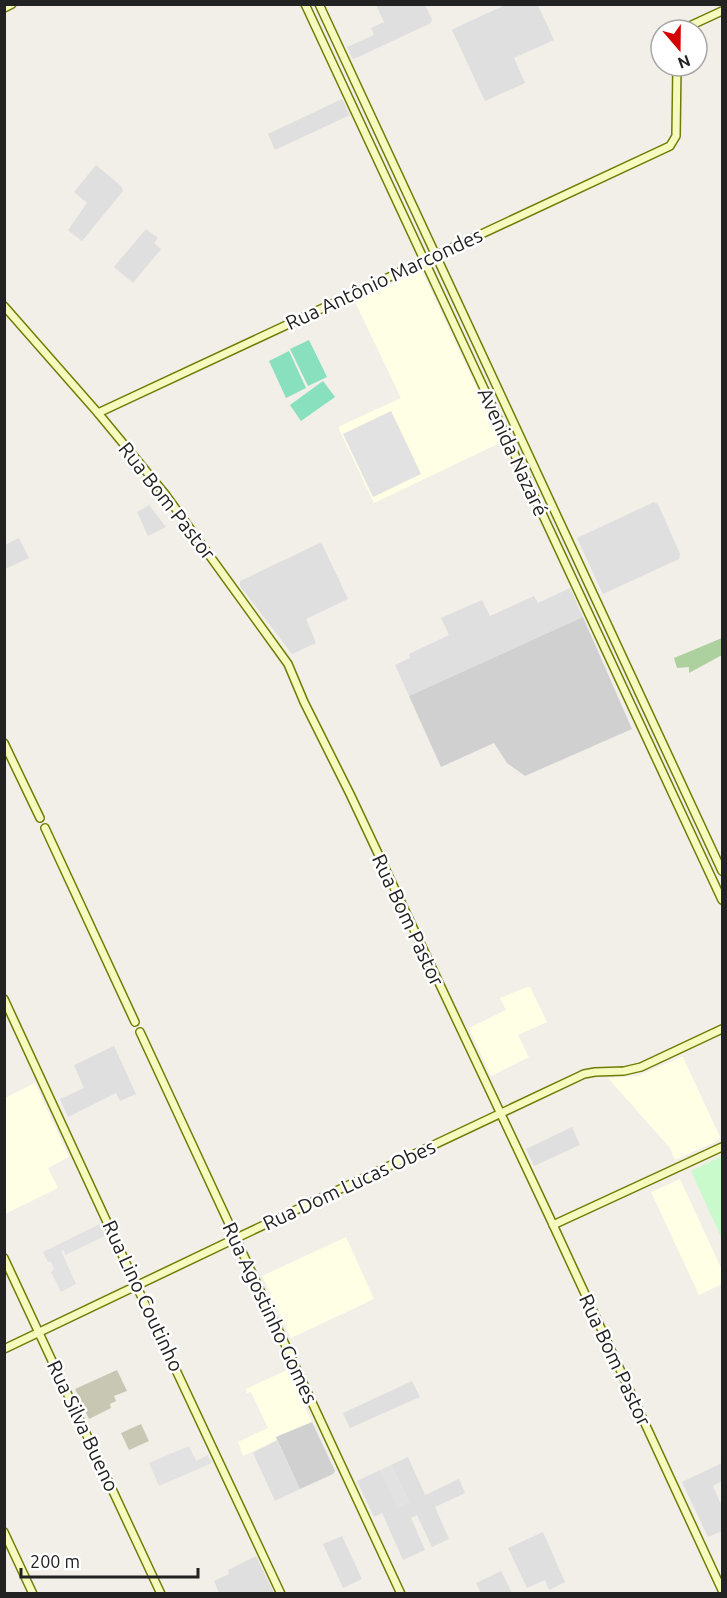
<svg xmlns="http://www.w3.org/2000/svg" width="727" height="1598" font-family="Ubuntu,sans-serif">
  <rect width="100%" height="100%" fill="#f2efe9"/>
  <g fill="#e0dfdf">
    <polygon points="376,5 425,5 432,19 431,23 354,59 352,58 347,47 374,35 371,28 384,22"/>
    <polygon points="505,5 538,5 554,40 514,58 525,83 485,101 452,30 453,29"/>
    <polygon points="342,99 350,115 275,150 268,134"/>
    <polygon points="96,165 121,186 123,191 82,241 68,230 87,203 74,192"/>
    <polygon points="146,229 158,238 154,243 161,249 133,283 114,267"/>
    <polygon points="654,502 658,504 680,554 679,559 603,594 577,538"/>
    <polygon points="149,505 166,527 148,536 137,512"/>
    <polygon points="19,538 29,558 5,569 5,545"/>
    <polygon points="320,543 322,544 348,599 306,619 316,643 292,654 240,586 240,581"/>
    <polygon points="570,588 583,617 409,696 395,665 410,658 409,654 449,635 441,618 482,600 490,616 534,596 538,603"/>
    <polygon points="114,1046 136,1094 120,1101 116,1093 68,1117 60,1099 84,1088 74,1065"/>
    <polygon points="572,1127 580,1145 534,1166 526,1149"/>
    <polygon points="412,1381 420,1397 350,1428 343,1413"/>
    <polygon points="277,1440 300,1489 275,1501 253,1453"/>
    <polygon points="408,1457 425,1495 459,1479 465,1493 435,1507 449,1539 432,1547 417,1515 411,1518 425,1550 403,1560 382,1513 374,1517 357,1481 380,1470 398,1507 409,1502 391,1465"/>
    <polygon points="722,1463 722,1481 713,1486 722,1507 722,1531 708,1537 682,1482"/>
    <polygon points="543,1532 565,1582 549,1590 545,1580 527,1588 508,1548"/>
    <polygon points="342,1536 362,1579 343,1588 323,1544"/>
    <polygon points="256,1556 274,1593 219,1593 214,1581 229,1574 228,1570"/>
    <polygon points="501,1571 512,1593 481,1593 476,1583"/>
  </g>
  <g fill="#ffffe5">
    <polygon points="419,271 422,271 502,442 374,503 338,427 401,398 355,302"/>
    <polygon points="527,987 530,987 547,1022 518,1035 529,1057 491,1076 469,1028 506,1010 500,998"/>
    <polygon points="681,1057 683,1057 720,1137 717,1141 675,1160 670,1148 608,1078 638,1076"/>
    <polygon points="35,1083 69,1157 48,1168 58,1188 5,1214 5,1098"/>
    <polygon points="680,1179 722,1270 722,1284 699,1295 651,1192"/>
    <polygon points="346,1237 374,1299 291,1338 262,1276"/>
    <polygon points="287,1370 312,1422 276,1437 277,1440 243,1456 238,1442 268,1428 251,1392 247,1393 246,1389"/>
  </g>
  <g fill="#d0d0d0">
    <polygon points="583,617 632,729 525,776 507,763 494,743 441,767 409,696"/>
    <polygon points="312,1422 335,1471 333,1474 300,1489 276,1437"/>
  </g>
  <g fill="#c7c7b4">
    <polygon points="117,1370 127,1391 114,1396 116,1401 110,1404 111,1408 89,1419 75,1389"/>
    <polygon points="141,1424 149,1441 129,1450 121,1433"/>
  </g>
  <polygon fill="#add19e" points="722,638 722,655 689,673 689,667 677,668 674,658"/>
  <polygon fill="#c8facc" points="722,1156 722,1239 691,1171"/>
  <g fill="#88e0be">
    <polygon points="309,340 327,377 308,386 290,349"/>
    <polygon points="289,351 306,388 286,398 269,361"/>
    <polygon points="323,381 335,397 301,421 290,405"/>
  </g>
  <g fill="#e2e2e2">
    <polygon points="391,411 421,474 373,497 343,434"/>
    <polygon points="100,1224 105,1236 65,1255 64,1250 61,1251 76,1284 61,1292 51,1272 54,1269 51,1262 48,1262 43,1252"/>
    <polygon points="189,1446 196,1461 208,1455 212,1463 159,1486 149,1463"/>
    <polygon points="391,1465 409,1502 398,1508 380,1470"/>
  </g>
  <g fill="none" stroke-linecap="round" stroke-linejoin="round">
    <g stroke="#707d05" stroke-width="10">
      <g id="secondary">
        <polyline points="305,4 722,900"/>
        <polyline points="319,4 722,871"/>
        <polyline points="4,8 12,4"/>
        <polyline points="681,30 722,11"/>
        <polyline points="4,306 98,413 165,494 288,664 304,702 350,794 549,1216 722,1590"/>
        <polyline points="98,413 670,146 676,136 677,66"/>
        <polyline points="4,743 40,818"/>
        <polyline points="45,828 135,1022"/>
        <polyline points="4,999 137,1287 281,1594"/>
        <polyline points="140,1032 401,1594"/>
        <polyline points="553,1225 722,1147"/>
        <polyline points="4,1258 161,1594"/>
        <polyline points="4,1349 228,1242 584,1074 595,1072 624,1071 641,1067 722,1029"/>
        <polyline points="4,1532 33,1594"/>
      </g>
    </g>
    <use href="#secondary" stroke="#f7fabf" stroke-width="7"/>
  </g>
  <g text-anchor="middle" stroke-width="5" stroke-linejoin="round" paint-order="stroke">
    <g font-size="20" fill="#222" stroke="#fff">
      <text transform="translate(384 279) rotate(-25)" y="7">Rua Antônio Marcondes</text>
      <text transform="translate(513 452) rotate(65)" y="7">Avenida Nazaré</text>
      <text transform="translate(167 501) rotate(52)" y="7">Rua Bom Pastor</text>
      <text transform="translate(408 920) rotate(65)" y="7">Rua Bom Pastor</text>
      <text transform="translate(349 1185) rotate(-25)" y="7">Rua Dom Lucas Obes</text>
      <text transform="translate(143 1296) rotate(65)" y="7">Rua Lino Coutinho</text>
      <text transform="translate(270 1313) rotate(65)" y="7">Rua Agostinho Gomes</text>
      <text transform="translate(615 1360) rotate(65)" y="7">Rua Bom Pastor</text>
      <text transform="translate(83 1426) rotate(65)" y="7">Rua Silva Bueno</text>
    </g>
  </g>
  <rect width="727" height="1598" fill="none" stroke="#222222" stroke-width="12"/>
  <g transform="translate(679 48) rotate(160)"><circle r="28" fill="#ffffff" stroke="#a7a7a7" stroke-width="1.5"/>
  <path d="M0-4.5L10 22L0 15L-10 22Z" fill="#d40000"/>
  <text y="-9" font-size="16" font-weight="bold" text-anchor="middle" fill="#222222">N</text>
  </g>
  <path d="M21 1568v9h177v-9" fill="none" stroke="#222222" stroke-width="3"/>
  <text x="30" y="1568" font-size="18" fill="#222222" stroke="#ffffff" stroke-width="4.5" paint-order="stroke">200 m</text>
</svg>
